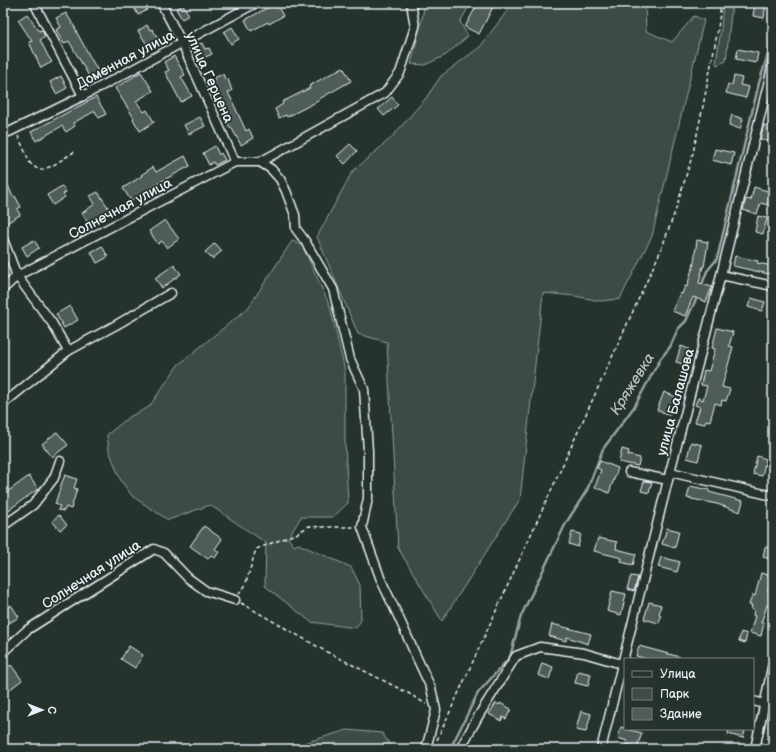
<svg xmlns="http://www.w3.org/2000/svg" width="776" height="752" font-family="'Balsamiq Sans',sans-serif">
  <rect width="100%" height="100%" fill="#26332d"/>
  <filter id="ink" filterUnits="userSpaceOnUse"><feTurbulence type="fractalNoise" baseFrequency=".025" numOctaves="2"/><feDisplacementMap in="SourceGraphic" scale="8" xChannelSelector="R" yChannelSelector="G"/><feConvolveMatrix kernelMatrix="1 2 1 2 8 2 1 2 1" color-interpolation-filters="sRGB"/></filter>
  <g filter="url(#ink)">
    <g fill="#3e4b47" stroke="#939ea0">
      <polygon points="425,3 471,3 460,22 468,36 446,55 425,65 411,64 421,23"/>
      <polygon points="508,3 645,3 646,31 672,42 694,16 704,20 652,236 620,299 600,301 575,296 543,293 520,499 442,621 398,548 387,342 358,334 317,237 352,172 391,138 426,98 441,76 480,47 507,11"/>
      <polygon points="723,3 732,3 726,61 717,65 716,63 721,29"/>
      <polygon points="292,241 302,245 330,306 345,371 345,442 348,503 333,517 301,517 288,538 294,546 298,544 351,567 360,585 361,620 356,628 311,622 265,586 266,543 210,505 168,520 132,496 120,479 109,450 107,435 129,417 149,407 178,365 248,308"/>
      <polygon points="347,730 382,733 393,749 301,749 304,743"/>
    </g>
    <g fill="none" stroke-linecap="round" stroke-linejoin="round">
      <g stroke="#98a3a5" stroke-width="2.5">
        <polyline points="701,287 707,271 717,259 759,83 770,48 771,23 770,19 773,9"/>
        <polyline points="450,749 478,693 510,657 521,616 566,523 587,490 603,449 634,407 661,358 670,347 678,329 686,321 697,297"/>
      </g>
    </g>
    <g fill="#505c59" stroke="#e8f1f8">
      <polygon points="132,3 143,3 147,10 138,15"/>
      <polygon points="276,3 283,16 269,24 268,22 251,31 245,20"/>
      <polygon points="478,3 495,3 479,34 465,27"/>
      <polygon points="755,3 766,3 764,18 753,16"/>
      <polygon points="183,5 189,15 182,19 176,9"/>
      <polygon points="66,13 77,31 76,31 90,57 99,73 90,78 69,41 64,44 56,30 61,27 56,18"/>
      <polygon points="27,14 39,31 42,30 45,37 40,40 48,56 52,62 41,68 29,42 32,41 18,20"/>
      <polygon points="147,25 150,30 152,29 159,40 148,46 138,31"/>
      <polygon points="232,27 239,39 231,44 224,32"/>
      <polygon points="202,43 205,49 209,48 212,54 201,59 195,46"/>
      <polygon points="738,49 758,53 756,63 736,59"/>
      <polygon points="174,56 185,75 181,77 192,96 181,102 165,72 169,70 164,62"/>
      <polygon points="343,67 351,81 319,99 320,100 287,117 286,115 279,118 275,109 283,104 282,102 310,88 309,86"/>
      <polygon points="141,72 153,91 136,101 144,112 147,110 154,122 140,131 133,119 134,118 115,88"/>
      <polygon points="223,74 225,80 228,79 232,91 228,92 246,131 249,129 253,138 241,145 231,127 230,128 211,85 216,82 214,78"/>
      <polygon points="61,76 67,88 56,94 50,82"/>
      <polygon points="734,76 742,78 740,85 749,87 746,98 726,93 728,84 732,85"/>
      <polygon points="96,97 106,114 99,118 95,111 73,123 75,126 66,132 62,126 36,141 31,132"/>
      <polygon points="392,97 398,105 384,116 378,109"/>
      <polygon points="732,115 743,119 740,129 729,125"/>
      <polygon points="200,117 205,126 189,134 184,125"/>
      <polygon points="764,125 773,127 772,142 760,139"/>
      <polygon points="350,144 357,151 345,164 337,156"/>
      <polygon points="215,146 219,155 221,153 225,160 215,165 213,162 209,165 203,153"/>
      <polygon points="715,149 734,153 731,165 712,160"/>
      <polygon points="185,156 190,166 162,181 131,201 123,188 142,176 141,175 153,167 156,172"/>
      <polygon points="3,174 13,197 15,196 21,207 17,209 20,215 3,225"/>
      <polygon points="62,186 66,192 63,194 65,197 53,205 47,195"/>
      <polygon points="754,187 771,192 767,205 761,203 757,214 743,210 746,199 751,200"/>
      <polygon points="98,192 111,212 89,225 82,213 95,204 90,196"/>
      <polygon points="758,216 767,218 763,234 755,232"/>
      <polygon points="165,220 179,239 167,248 162,241 158,244 149,231"/>
      <polygon points="34,240 39,248 27,256 22,247"/>
      <polygon points="697,240 708,242 704,267 703,266 699,283 712,287 706,302 693,297 685,316 672,311 680,293 682,294 685,286 687,287 692,269 693,269"/>
      <polygon points="215,243 222,251 212,259 205,252"/>
      <polygon points="102,246 108,257 97,263 91,252"/>
      <polygon points="735,256 758,261 757,263 773,266 773,275 733,266"/>
      <polygon points="174,265 181,274 162,288 155,278"/>
      <polygon points="751,298 765,302 762,311 748,307"/>
      <polygon points="70,306 78,320 64,328 56,314"/>
      <polygon points="717,328 733,332 729,346 733,347 722,387 730,389 726,401 722,400 721,405 715,403 710,421 706,420 705,424 695,422 700,407 695,405 698,398 703,400 707,386 701,385 704,370 709,371 715,349 712,348"/>
      <polygon points="681,346 689,349 683,364 676,362"/>
      <polygon points="664,392 676,397 670,415 657,410"/>
      <polygon points="57,432 68,445 52,457 42,444"/>
      <polygon points="691,442 702,445 698,461 687,458"/>
      <polygon points="622,449 629,451 628,455 640,458 638,466 619,462"/>
      <polygon points="757,456 766,459 762,476 753,474"/>
      <polygon points="600,461 618,468 609,493 595,487 601,470 597,468"/>
      <polygon points="65,475 77,479 74,488 77,489 71,509 66,507 64,511 58,510 60,506 55,504 61,485"/>
      <polygon points="29,476 38,489 3,514 3,495"/>
      <polygon points="644,481 652,482 649,493 641,491"/>
      <polygon points="690,486 709,490 709,492 743,501 740,512 717,504 687,498"/>
      <polygon points="59,515 67,525 60,530 52,521"/>
      <polygon points="204,526 222,539 215,549 219,552 215,558 211,555 208,559 190,546"/>
      <polygon points="667,528 679,531 675,548 662,544"/>
      <polygon points="572,532 581,534 578,547 569,544"/>
      <polygon points="598,538 617,542 616,549 636,554 633,565 621,562 622,558 594,551"/>
      <polygon points="765,547 773,548 773,560 763,557"/>
      <polygon points="661,557 680,562 677,572 658,567"/>
      <polygon points="761,573 772,576 768,591 772,593 769,606 767,605 761,623 764,623 761,636 750,633 755,616 753,615 754,610 751,609 752,605 749,605 752,595 755,596"/>
      <polygon points="631,576 638,577 634,591 627,589"/>
      <polygon points="612,591 626,594 621,615 607,611"/>
      <polygon points="649,602 661,605 659,615 661,616 659,623 644,619"/>
      <polygon points="11,605 19,617 3,627 3,610"/>
      <polygon points="552,624 591,634 588,644 567,637 566,641 549,636"/>
      <polygon points="741,632 747,634 745,643 739,641"/>
      <polygon points="129,646 143,655 135,668 121,659"/>
      <polygon points="639,646 680,657 680,659 647,659 636,656"/>
      <polygon points="3,662 7,668 11,665 22,680 9,690 3,681"/>
      <polygon points="542,663 553,667 549,679 538,675"/>
      <polygon points="578,671 591,674 588,686 575,683"/>
      <polygon points="496,703 499,705 500,703 511,709 506,719 503,717 501,721 489,714"/>
      <polygon points="581,711 591,714 586,732 576,730"/>
      <polygon points="621,727 625,728 625,729 642,733 637,747 626,744 627,741 618,738"/>
      <polygon points="729,729 738,729 745,731 743,738 728,734"/>
    </g>
    <g fill="none" stroke-linecap="round" stroke-linejoin="round">
      <g stroke="#e8f1f8" stroke-width="11">
        <g id="minor">
          <polyline points="34,3 83,96"/>
          <polyline points="161,3 182,43 235,162"/>
          <polyline points="3,134 11,131 83,96 256,3"/>
          <polyline points="260,162 271,169 280,179 286,191 295,215 296,229 305,241 333,289 350,359 364,389 368,451 368,498 362,527 381,580 399,618 416,656 431,688 436,710 426,749"/>
          <polyline points="3,239 17,276 52,323 68,351"/>
          <polyline points="721,275 773,286"/>
          <polyline points="3,289 17,276 235,162 260,162 385,93 400,73 415,27 411,3"/>
          <polyline points="3,404 68,351 116,325 171,293"/>
          <polyline points="629,472 668,480"/>
          <polyline points="670,472 773,496"/>
          <polyline points="3,526 33,505 54,478 60,461"/>
          <polyline points="3,652 27,630 154,549 164,553 188,578 206,591 235,600"/>
          <polyline points="753,701 773,706"/>
          <polyline points="460,749 479,715 516,656 540,647 584,653 625,665"/>
          <polyline points="601,749 670,472 721,275 769,80 773,62"/>
          <polyline points="755,749 773,663"/>
        </g>
      </g>
      <g stroke="#e8f1f8" stroke-width="1.5" stroke-dasharray="4 3" stroke-linecap="butt">
        <polyline points="18,136 30,163 36,168 41,170 52,166 74,152"/>
        <polyline points="239,594 245,586 256,549 296,534 309,526 322,527 354,527"/>
        <polyline points="241,603 327,652 408,693 426,704"/>
        <polyline points="437,740 661,250 676,209 693,153 703,106 718,29 721,3"/>
      </g>
      <use href="#minor" stroke="#26332d" stroke-width="8"/>
    </g>
  </g>
  <g text-anchor="middle" stroke-width="3.5" stroke-linejoin="round" paint-order="stroke">
    <g font-size="14" fill="#e8f1f8" stroke="#26332d">
      <text transform="translate(125 59) rotate(-28)" y="5">Доменная улица</text>
      <text transform="translate(210 77) rotate(66)" y="5">улица Герцена</text>
      <text transform="translate(120 208) rotate(-28)" y="5">Солнечная улица</text>
      <text transform="translate(675 402) rotate(-75)" y="5">улица Балашова</text>
      <text transform="translate(91 574) rotate(-33)" y="5">Солнечная улица</text>
    </g>
    <g font-size="15" font-style="italic" fill="#b3bdc0" stroke="#26332d">
      <text transform="translate(632 384) rotate(-58)" y="5">Кряжевка</text>
    </g>
  </g>
  <rect width="776" height="752" fill="none" stroke="#26332d" stroke-width="16"/>
  <rect x="8" y="8" width="760" height="736" fill="none" stroke="#e8f1f8" stroke-width="1.5" filter="url(#ink)"/>
  <rect x="624" y="658" width="130" height="72" fill="#26332d" stroke="#747f7e"/>
  <rect x="632" y="671" width="20" height="6" fill="#26332d" stroke="#747f7e"/>
  <text x="660" y="678" font-size="12" fill="#e8f1f8">Улица</text>
  <rect x="632" y="688" width="20" height="12" fill="#3e4b47" stroke="#747f7e"/>
  <text x="660" y="698" font-size="12" fill="#e8f1f8">Парк</text>
  <rect x="632" y="708" width="20" height="12" fill="#505c59" stroke="#747f7e"/>
  <text x="660" y="718" font-size="12" fill="#e8f1f8">Здание</text>
  <g transform="translate(42 710) rotate(90)" stroke="#26332d" stroke-width="3" paint-order="stroke">
  <path d="M0-3L7 15L0 10L-7 15Z" fill="#e8f1f8"/>
  <text y="-6" font-size="11" font-weight="bold" text-anchor="middle" fill="#e8f1f8">С</text>
  </g>
</svg>
